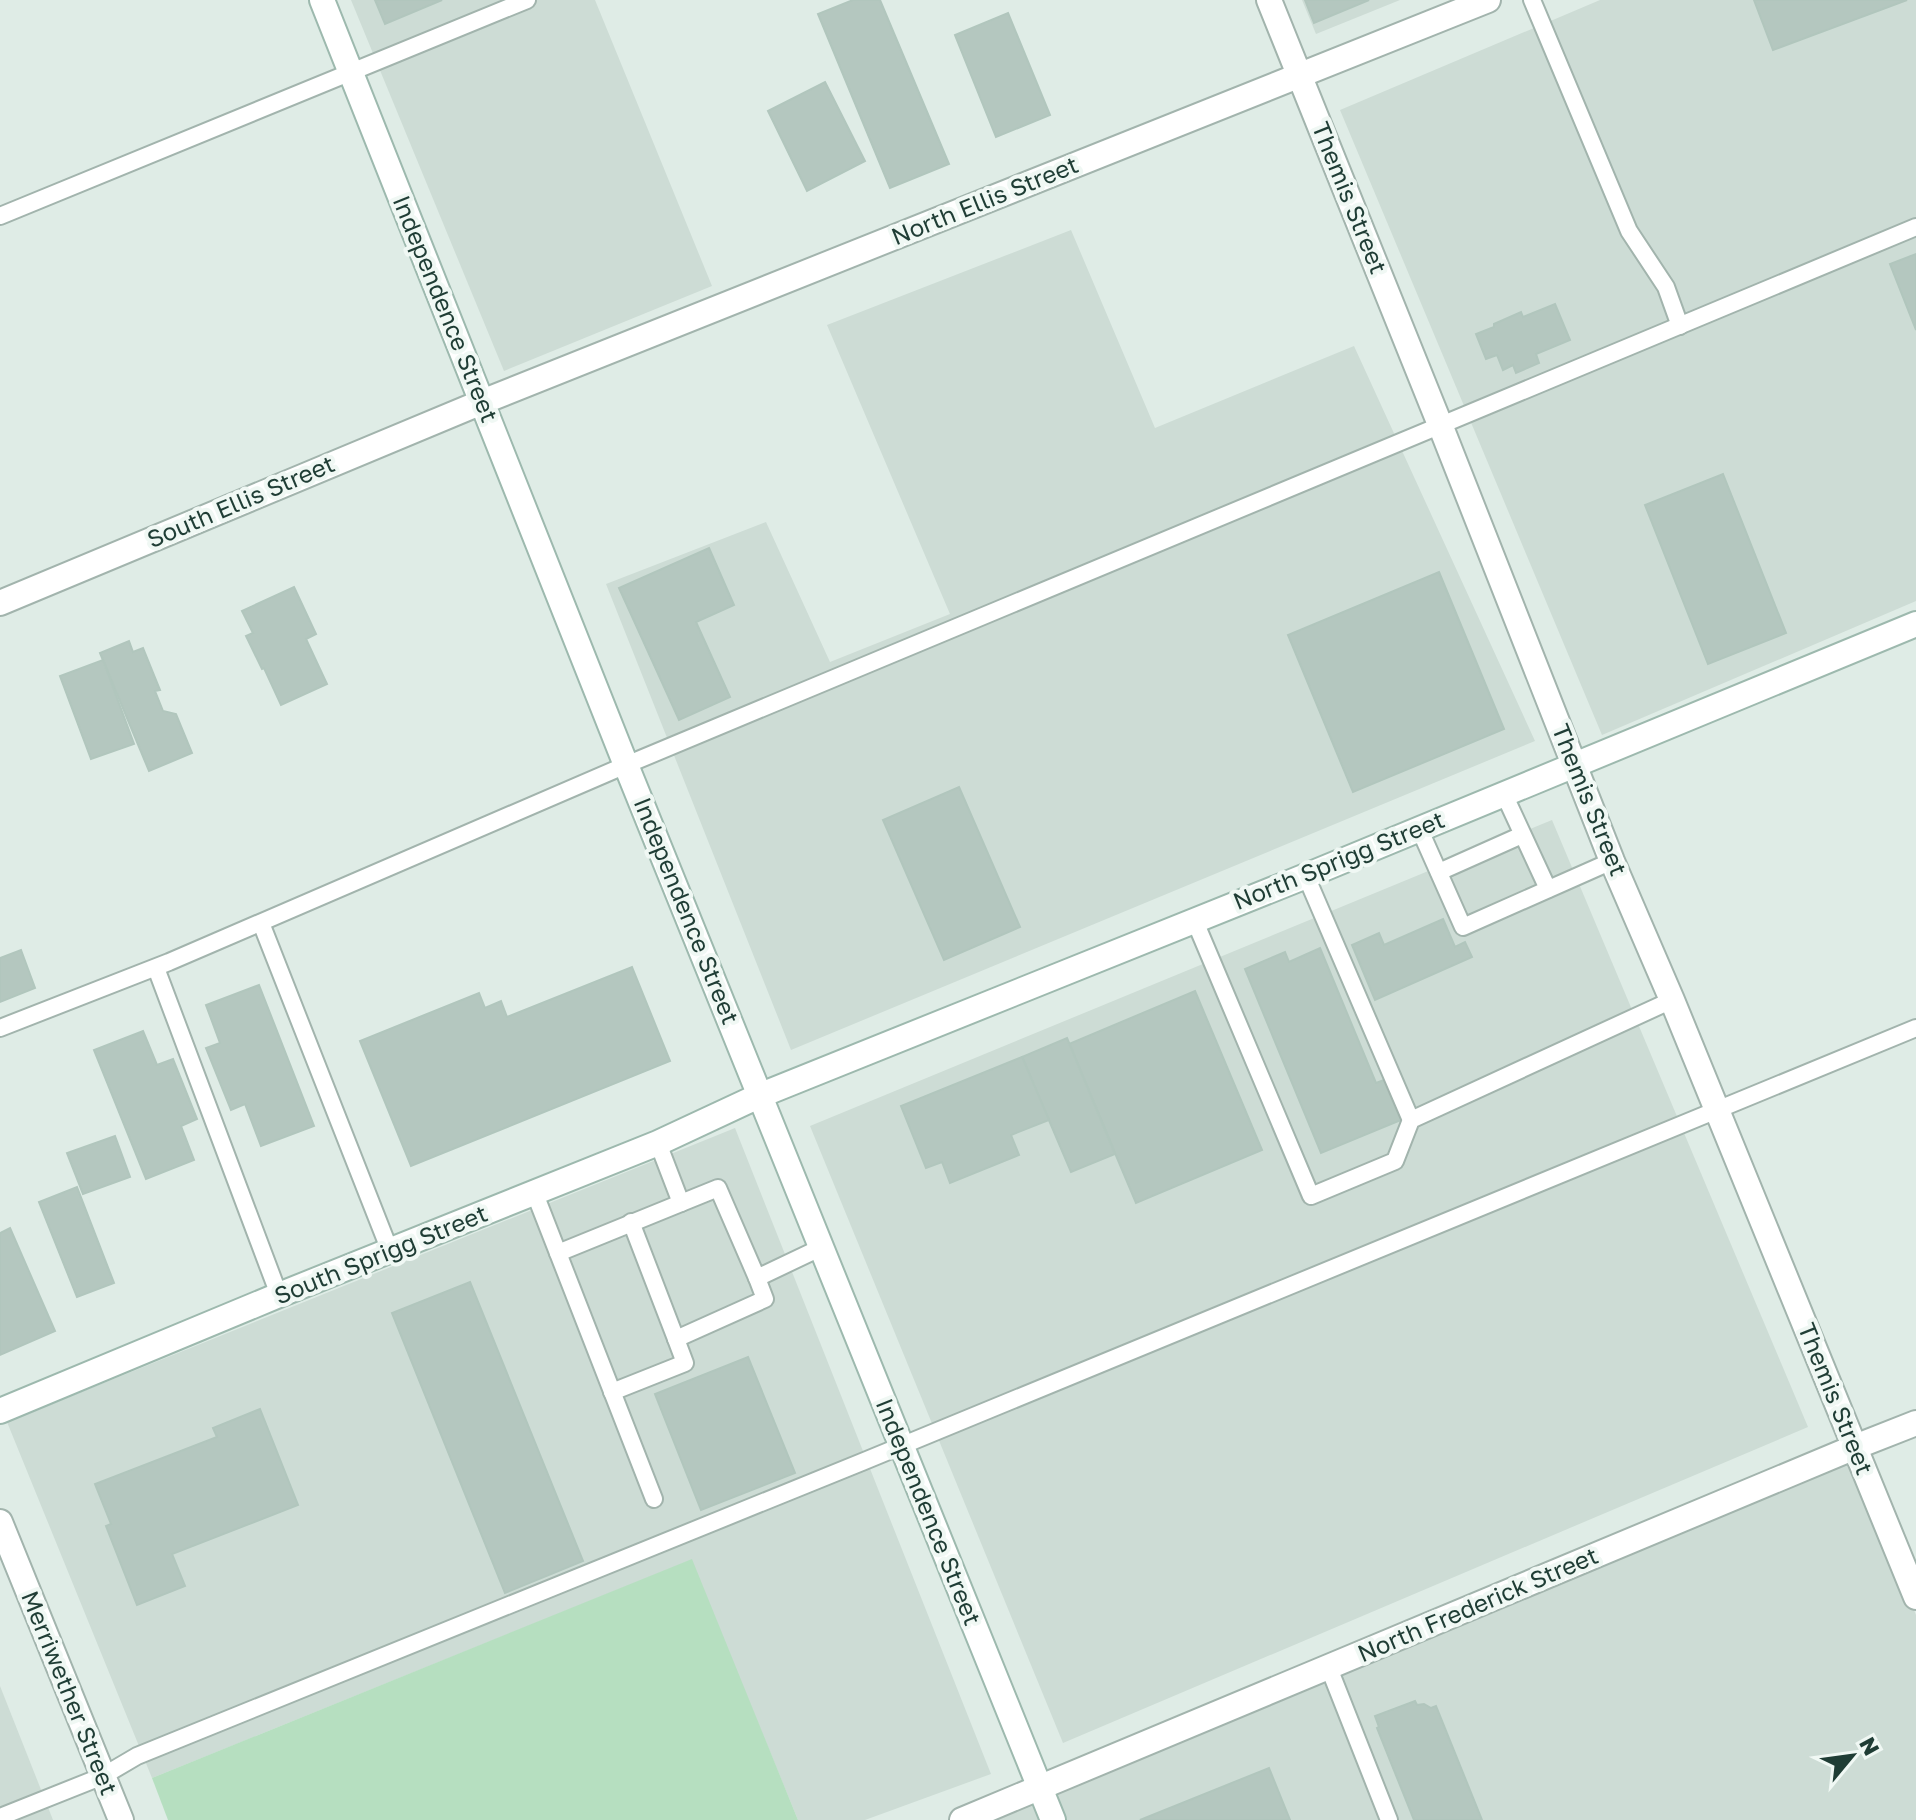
<svg xmlns="http://www.w3.org/2000/svg" width="1916" height="1820" font-family="'Golos Text',sans-serif">
  <rect width="100%" height="100%" fill="#dfece6"/>
  <g fill="#cddcd5">
    <polygon points="351,0 595,0 712,286 504,371"/>
    <polygon points="1302,0 1400,0 1316,34"/>
    <polygon points="1600,0 1916,0 1916,601 1602,735 1340,110"/>
    <polygon points="1071,230 1155,428 1354,346 1535,741 791,1050 606,584 766,522 830,662 950,614 827,325"/>
    <polygon points="1552,820 1808,1427 1063,1743 810,1126"/>
    <polygon points="735,1128 991,1774 865,1820 798,1820 691,1560 152,1778 7,1422"/>
    <polygon points="1852,1456 1916,1615 1916,1820 1059,1820 1047,1792"/>
    <polygon points="0,1686 53,1820 0,1820"/>
    <polygon points="1036,1797 1046,1820 982,1820"/>
  </g>
  <polygon fill="#b6dfc0" points="692,1559 798,1820 168,1820 152,1778"/>
  <g fill="#b4c7bf" stroke="#b1c6bd" stroke-width="2">
    <polygon points="375,0 442,0 385,24"/>
    <polygon points="853,0 880,0 949,164 890,188 818,14"/>
    <polygon points="1305,0 1369,0 1314,23"/>
    <polygon points="1754,0 1907,0 1773,50"/>
    <polygon points="1008,13 1050,115 996,137 955,35"/>
    <polygon points="825,82 865,161 807,191 768,111"/>
    <polygon points="1916,254 1916,330 1890,264"/>
    <polygon points="1555,304 1570,340 1536,354 1539,363 1516,373 1513,365 1503,370 1497,355 1486,359 1476,334 1494,327 1494,324 1521,312 1523,317"/>
    <polygon points="1723,474 1786,633 1708,664 1645,505"/>
    <polygon points="709,548 734,605 696,622 730,697 679,720 619,588"/>
    <polygon points="1439,572 1504,729 1353,792 1288,635"/>
    <polygon points="294,587 316,634 306,639 327,684 281,705 264,668 262,669 246,636 253,633 242,611"/>
    <polygon points="129,641 133,652 143,648 160,690 155,691 163,711 176,714 192,753 149,771 100,653"/>
    <polygon points="103,660 134,744 91,759 60,676"/>
    <polygon points="959,787 1020,927 944,960 883,820"/>
    <polygon points="1443,919 1455,947 1465,942 1472,957 1375,1000 1352,945 1379,933 1384,945"/>
    <polygon points="1320,948 1376,1083 1384,1080 1401,1120 1321,1153 1245,969 1285,952 1289,962"/>
    <polygon points="21,950 35,988 0,1002 0,958"/>
    <polygon points="632,967 670,1061 411,1166 360,1041 479,993 485,1008 501,1001 507,1017"/>
    <polygon points="259,985 314,1126 261,1146 245,1104 231,1110 206,1048 220,1043 206,1005"/>
    <polygon points="1195,991 1262,1150 1136,1203 1069,1044"/>
    <polygon points="143,1031 157,1065 173,1059 197,1119 181,1126 194,1160 146,1179 94,1050"/>
    <polygon points="1067,1038 1115,1154 1071,1172 1022,1057"/>
    <polygon points="1022,1057 1049,1120 1011,1135 1019,1155 950,1183 942,1162 926,1168 901,1106"/>
    <polygon points="115,1136 130,1177 83,1194 67,1153"/>
    <polygon points="77,1187 114,1283 77,1297 39,1202"/>
    <polygon points="10,1228 55,1331 0,1355 0,1233"/>
    <polygon points="470,1282 583,1561 505,1593 392,1313"/>
    <polygon points="748,1357 795,1473 701,1510 655,1394"/>
    <polygon points="260,1409 298,1505 172,1554 185,1586 137,1605 106,1526 111,1524 95,1484 217,1437 213,1428"/>
    <polygon points="1415,1701 1417,1705 1424,1704 1431,1708 1436,1706 1482,1820 1414,1820 1377,1728 1379,1727 1375,1716"/>
    <polygon points="1269,1768 1290,1820 1140,1820"/>
  </g>
  <g fill="none" stroke-linecap="round" stroke-linejoin="round">
    <g stroke="#a2b4ad" stroke-width="20">
      <g id="lane">
        <polyline points="1532,0 1629,231 1666,287 1680,326"/>
        <polyline points="0,216 527,0"/>
        <polyline points="1504,794 1548,889"/>
        <polyline points="1419,828 1463,927 1612,861"/>
        <polyline points="1439,872 1522,835"/>
        <polyline points="1306,876 1411,1120"/>
        <polyline points="1194,919 1311,1196 1395,1161 1411,1120 1672,1000"/>
        <polyline points="261,923 390,1251"/>
        <polyline points="156,968 279,1295"/>
        <polyline points="0,1028 169,962 626,765 1916,227"/>
        <polyline points="535,1194 654,1499"/>
        <polyline points="681,1203 718,1188 757,1278 820,1248"/>
        <polyline points="631,1222 676,1339"/>
        <polyline points="558,1253 681,1203 658,1143"/>
        <polyline points="612,1392 685,1363 676,1339 765,1299 757,1278"/>
        <polyline points="1329,1668 1389,1820"/>
        <polyline points="0,1817 103,1776 137,1756 862,1462 1916,1028"/>
      </g>
    </g>
    <g stroke="#a2b4ad" stroke-width="28">
      <g id="street">
        <polyline points="1269,0 1441,427 1612,861 1672,1000 1916,1597"/>
        <polyline points="0,603 482,402 1488,0"/>
        <polyline points="0,1522 121,1820"/>
        <polyline points="962,1820 1855,1447 1916,1423"/>
      </g>
    </g>
    <g stroke="#9db9ae" stroke-width="28">
      <g id="secondary">
        <polyline points="322,0 626,765 1053,1820"/>
        <polyline points="0,1411 279,1295 658,1143 761,1095 1306,876 1916,624"/>
      </g>
    </g>
    <use href="#lane" stroke="#fff" stroke-width="16"/>
    <use href="#street" stroke="#fff" stroke-width="24"/>
    <use href="#secondary" stroke="#fff" stroke-width="24"/>
  </g>
  <g text-anchor="middle" stroke-width="8" stroke-linejoin="round" paint-order="stroke">
    <g font-size="24" fill="#1f3d35" stroke="#f0f8f4">
      <text transform="translate(1349 198) rotate(68)" y="8">Themis Street</text>
      <text transform="translate(985 201) rotate(-22)" y="8">North Ellis Street</text>
      <text transform="translate(445 309) rotate(68)" y="8">Independence Street</text>
      <text transform="translate(241 502) rotate(-23)" y="8">South Ellis Street</text>
      <text transform="translate(1589 800) rotate(68)" y="8">Themis Street</text>
      <text transform="translate(1339 861) rotate(-22)" y="8">North Sprigg Street</text>
      <text transform="translate(686 911) rotate(68)" y="8">Independence Street</text>
      <text transform="translate(381 1255) rotate(-22)" y="8">South Sprigg Street</text>
      <text transform="translate(1835 1399) rotate(68)" y="8">Themis Street</text>
      <text transform="translate(928 1512) rotate(68)" y="8">Independence Street</text>
      <text transform="translate(1478 1605) rotate(-23)" y="8">North Frederick Street</text>
      <text transform="translate(69 1693) rotate(68)" y="8">Merriwether Street</text>
    </g>
  </g>
  <g transform="translate(1852 1756) rotate(61)" stroke="#f0f8f4" stroke-width="6" paint-order="stroke">
  <path d="M0-6L14 30L0 20L-14 30Z" fill="#1f3d35"/>
  <text y="-12" font-size="22" font-weight="bold" text-anchor="middle" fill="#1f3d35">N</text>
  </g>
</svg>
